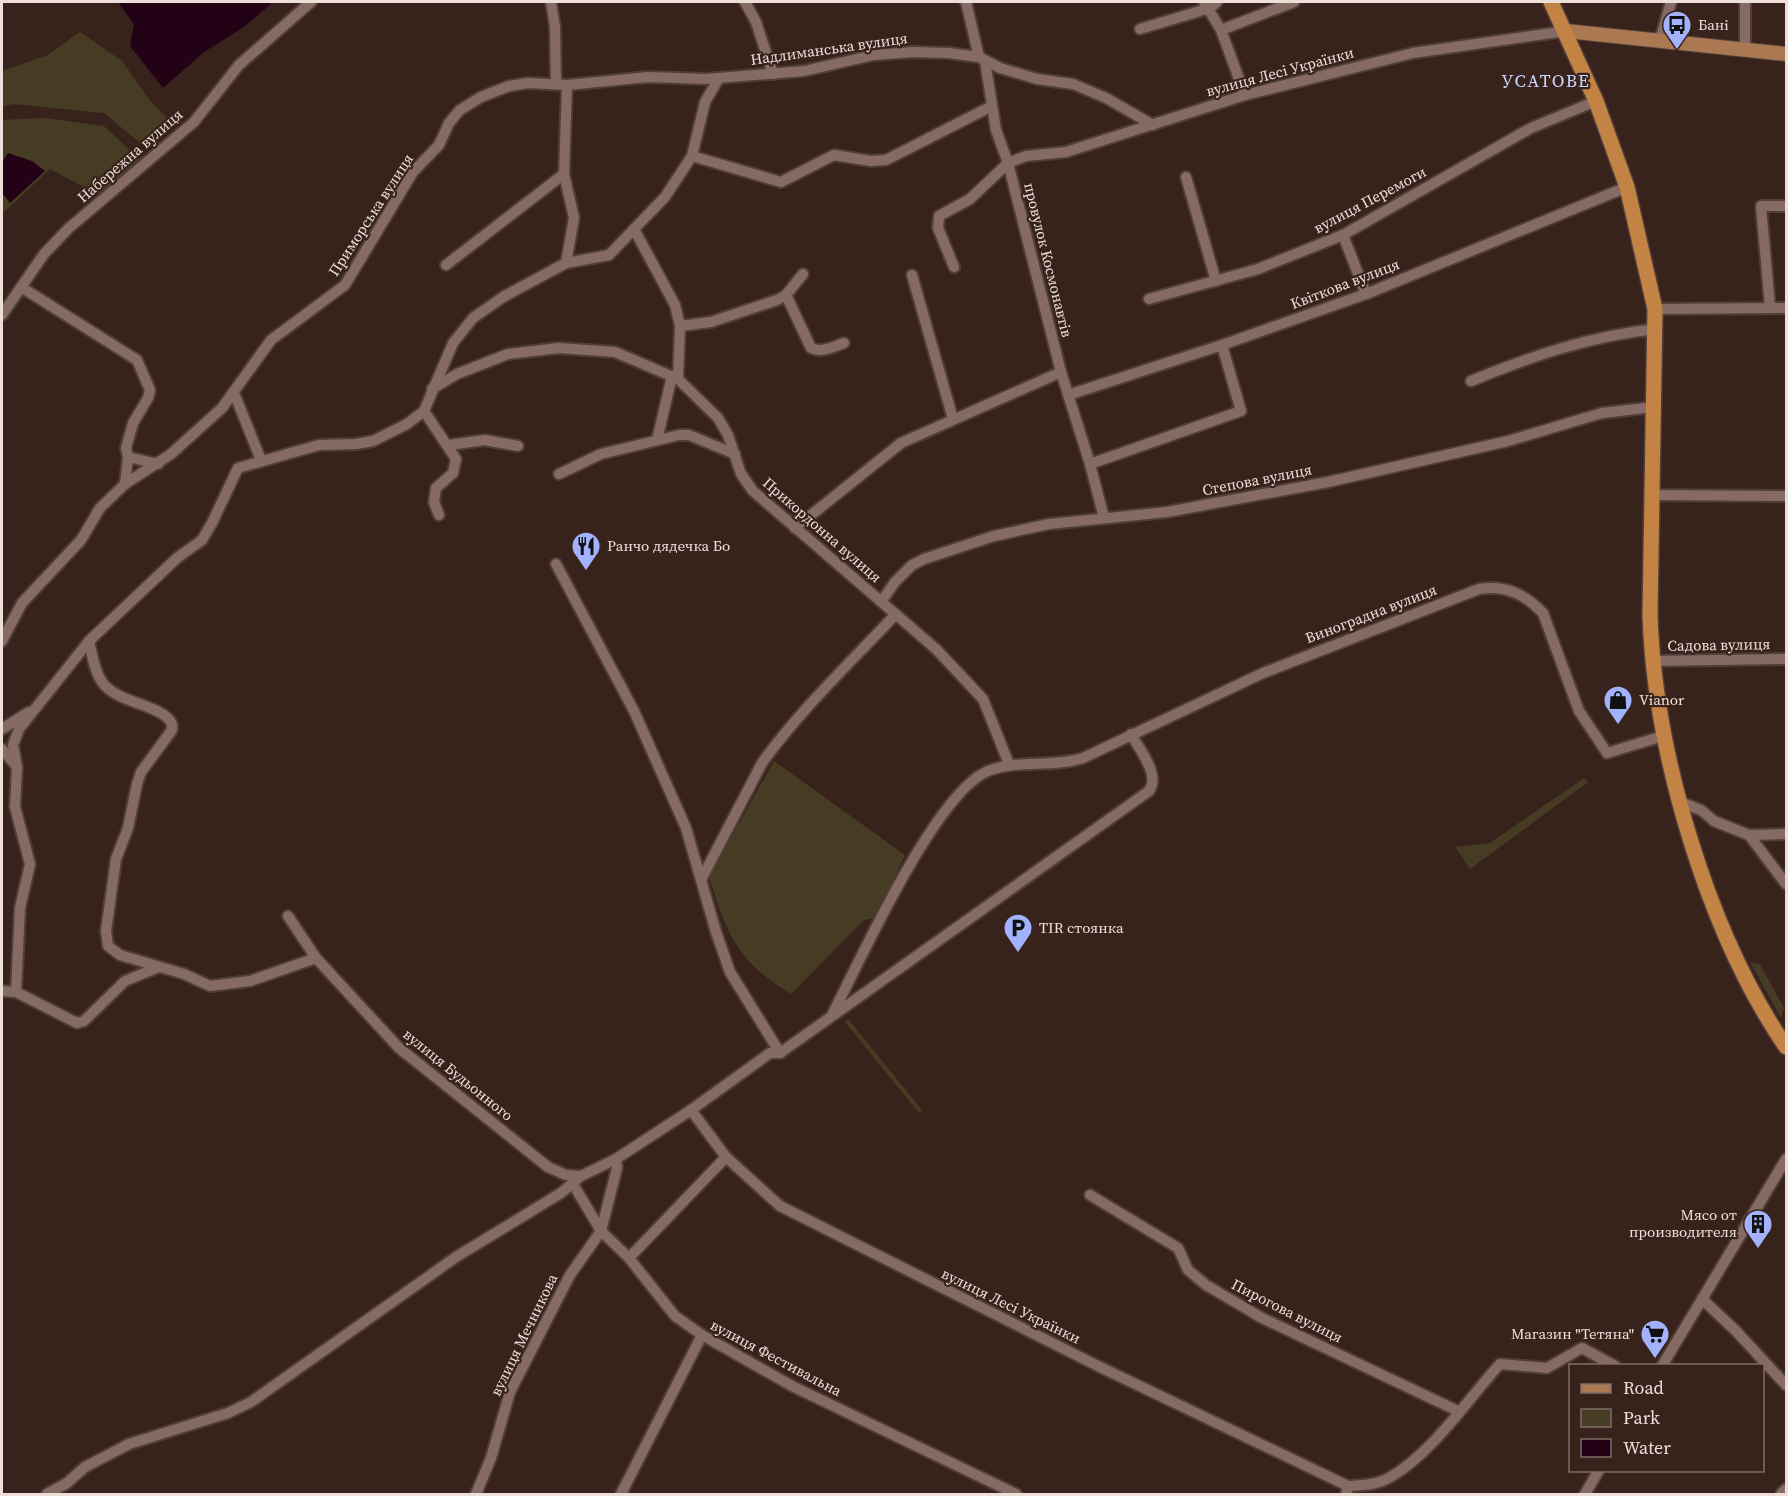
<svg xmlns="http://www.w3.org/2000/svg" width="1788" height="1496" font-family="'Source Serif 4',serif">
  <rect width="100%" height="100%" fill="#38231c"/>
  <g fill="#463c23">
    <polygon points="80,32 122,61 151,102 172,123 145,147 104,113 14,104 2,106 2,71 48,55"/>
    <polygon points="44,118 104,126 140,160 99,195 50,169 2,214 2,120"/>
    <path d="M774 761 905 855 876 918 864 920 791 994C737 961 727 935 709 877Z"/>
    <polygon points="1584,778 1588,782 1470,869 1455,847 1490,843"/>
    <polygon points="1068,854 1070,856 854,1009 852,1007"/>
    <polygon points="1750,962 1760,964 1784,1008 1781,1018"/>
    <polygon points="848,1019 922,1110 919,1113 845,1022"/>
  </g>
  <g fill="#220214">
    <polygon points="121,2 273,2 244,27 204,52 163,88 130,46 134,24 119,4"/>
    <polygon points="8,153 32,161 45,171 10,203 2,193 2,162"/>
  </g>
  <g fill="none" stroke-linecap="round" stroke-linejoin="round">
    <g stroke="#503e39" stroke-width="14">
      <g id="minor">
        <polyline points="551,2 555,27 556,84"/>
        <polyline points="745,2 756,22 773,74"/>
        <polyline points="966,2 979,57"/>
        <polyline points="1204,2 1221,30 1245,95"/>
        <polyline points="1140,29 1210,8 1217,2"/>
        <polyline points="1221,30 1294,2"/>
        <polyline points="1660,40 1671,2"/>
        <polyline points="1745,49 1745,2"/>
        <polyline points="985,61 996,130 1008,163 1061,372 1090,464 1104,518"/>
        <polyline points="692,156 705,102 719,78"/>
        <polyline points="1186,177 1216,281"/>
        <polyline points="634,229 675,305 680,326 678,379 718,418 728,435 741,474 753,491 936,649 983,699 1009,764"/>
        <polyline points="1343,235 1366,294"/>
        <polyline points="566,263 609,255 665,197 692,156 781,182 834,155 871,161 886,160 992,106"/>
        <polyline points="446,265 564,174"/>
        <polyline points="954,267 938,228 939,216 970,199 1008,163 1026,156 1066,152 1245,95 1413,53 1566,31"/>
        <polyline points="912,275 953,419"/>
        <polyline points="21,287 137,360 150,390 148,398 133,423 126,448 128,457 125,484"/>
        <path d="M786 295 811 348C822 353 833 347 844 343"/>
        <polyline points="1149,299 1258,269 1343,235 1531,128 1596,101"/>
        <polyline points="1770,307 1761,206 1786,206"/>
        <polyline points="1655,309 1786,308"/>
        <polyline points="2,315 44,254 69,228 194,122 239,65 311,2"/>
        <polyline points="680,326 711,322 777,300 786,295 803,274"/>
        <path d="M1471 381C1532 356 1590 336 1656 329"/>
        <polyline points="432,389 457,374 508,354 559,348 615,352 678,379"/>
        <polyline points="234,393 261,460"/>
        <polyline points="1068,395 1222,345 1366,294 1627,187"/>
        <polyline points="424,411 456,459 453,473 436,488 434,502 439,515"/>
        <polyline points="657,440 672,376"/>
        <polyline points="449,445 485,440 518,446"/>
        <polyline points="128,457 158,464"/>
        <polyline points="1090,464 1241,411 1222,345"/>
        <polyline points="559,474 601,454 679,435 689,435 735,454"/>
        <polyline points="1652,495 1786,496"/>
        <polyline points="795,528 901,443 1061,372"/>
        <polyline points="556,564 634,711 686,828 716,932 730,972 780,1053"/>
        <polyline points="881,602 895,582 912,565 924,559 994,536 1049,524 1167,512 1328,482 1508,441 1602,413 1654,407"/>
        <polyline points="2,641 22,603 81,540 100,508 125,484 171,454 222,408 271,340 345,285 413,172 439,145 449,123 460,110 481,97 509,86 528,83 567,85 648,77 706,79 804,71 874,55 913,52 949,53 979,57 1000,68 1037,79 1073,84 1106,98 1153,125"/>
        <path d="M89 641C92 654 94 670 102 682 117 704 163 704 172 724V730L141 772 137 784 128 828 116 859 106 931 108 946 120 955 184 974 210 986 250 981 316 958"/>
        <polyline points="1651,661 1786,659"/>
        <polyline points="2,729 29,712"/>
        <polyline points="2,749 17,767"/>
        <polyline points="1680,802 1701,810 1714,821 1749,835 1786,884"/>
        <polyline points="1749,835 1786,834"/>
        <path d="M702 878 762 763C801 709 850 663 895 615"/>
        <polyline points="288,916 316,958 399,1048 548,1167 566,1175 581,1176"/>
        <polyline points="2,991 16,992 77,1023 84,1021 125,981 159,967"/>
        <polyline points="16,992 20,908 30,864 15,807 17,767 13,745 19,729 89,641 177,558 202,540 212,523 238,468 319,445 356,444 373,441 407,424 424,411 453,343 473,318 503,297 566,263 574,218 564,174 567,85"/>
        <path d="M832 1015C860 961 935 793 988 771 1018 759 1051 768 1083 758L1263 673 1479 589C1506 585 1525 594 1543 613L1579 711 1607 753 1663 736"/>
        <polyline points="691,1110 726,1157 780,1206 1100,1367 1348,1486"/>
        <polyline points="573,1184 601,1231 629,1258 675,1316 702,1335 792,1386 1016,1494"/>
        <polyline points="1090,1195 1178,1248 1188,1270 1206,1285 1262,1318 1458,1411"/>
        <polyline points="629,1258 726,1157"/>
        <polyline points="1702,1299 1736,1331 1786,1385"/>
        <polyline points="1662,1366 1786,1159"/>
        <path d="M47 1494 67 1483 85 1467 129 1444 228 1413 251 1402 456 1257 561 1193 581 1176 616 1159 691 1110 770 1053H780L1149 791C1161 775 1139 749 1131 734"/>
        <polyline points="476,1494 491,1458 510,1392 570,1275 601,1231 617,1168 616,1159"/>
        <polyline points="621,1494 702,1335"/>
        <path d="M1346 1494 1348 1486C1363 1485 1379 1485 1392 1476 1432 1453 1469 1398 1500 1364L1547 1368 1582 1348 1615 1366"/>
        <polyline points="1585,1494 1599,1470"/>
        <polyline points="1781,1494 1786,1489"/>
      </g>
    </g>
    <g stroke="#503e39" stroke-width="16">
      <polyline id="major" points="1566,31 1786,54"/>
    </g>
    <g stroke="#503e39" stroke-width="18">
      <path id="highway" d="M1551 2 1596 101 1627 187 1655 309 1650 616C1655 754 1708 933 1786 1047"/>
    </g>
    <use href="#minor" stroke="#856b63" stroke-width="10"/>
    <use href="#major" stroke="#aa7951" stroke-width="14"/>
    <use href="#highway" stroke="#c38345" stroke-width="15"/>
  </g>
  <defs>
    <g id="bus-pin" transform="scale(1.5)"><path d="M0 17L-7.5 6A9.5 9.5 0 1 1 7.5 6Z" fill="#a3b2fd" stroke="#38231c"/><path d="M-5-6H5V4H4V6H2V4H-2V6H-4V4H-5ZM-3.5-4V0h7V-4ZM-3.5 1.2v1.5H-2V1.2ZM2 1.2v1.5H3.5V1.2Z" fill="#111"/></g>
    <g id="restaurant-pin" transform="scale(1.5)"><path d="M0 17L-7.5 6A9.5 9.5 0 1 1 7.5 6Z" fill="#a3b2fd" stroke="#38231c"/><path d="M-5-6h1v4h1v-4h1v4h1v-4h1v5L-1.5 .5V6h-2V.5L-5-1ZM5-6V6H3V1.5H1.5Q1.5-4 5-6Z" fill="#111"/></g>
    <g id="shop-pin" transform="scale(1.5)"><path d="M0 17L-7.5 6A9.5 9.5 0 1 1 7.5 6Z" fill="#a3b2fd" stroke="#38231c"/><path d="M-5-2.5h2.3a2.7 3.5 0 0 1 5.4 0H5L5.5 6h-11ZM-1.5-2.5h3a1.5 2.3 0 0 0-3 0Z" fill="#111"/></g>
    <g id="parking-pin" transform="scale(1.5)"><path d="M0 17L-7.5 6A9.5 9.5 0 1 1 7.5 6Z" fill="#a3b2fd" stroke="#38231c"/><path d="M-3.5-5.5H1a3.5 3.5 0 0 1 0 7H-1V5.5H-3.5ZM-1-3.4V-.6H.8a1.4 1.4 0 0 0 0-2.8Z" fill="#111"/></g>
    <g id="building-pin" transform="scale(1.5)"><path d="M0 17L-7.5 6A9.5 9.5 0 1 1 7.5 6Z" fill="#a3b2fd" stroke="#38231c"/><path d="M-4-6H4V6H1V3H-1V6H-4ZM-2.5-4.3h1.7v1.8h-1.7ZM.8-4.3h1.7v1.8H.8ZM-2.5-1h1.7V.8h-1.7ZM.8-1h1.7V.8H.8Z" fill="#111"/></g>
    <g id="supermarket-pin" transform="scale(1.5)"><path d="M0 17L-7.5 6A9.5 9.5 0 1 1 7.5 6Z" fill="#a3b2fd" stroke="#38231c"/><path d="M-6-5.5h2.5l.6 2H6L4.5 2H-2.5L-4.4-4H-6ZM-1.5 3.2a1.3 1.3 0 1 0 .1 0ZM3 3.2a1.3 1.3 0 1 0 .1 0Z" fill="#111"/></g>
  </defs>
  <g fill-rule="evenodd">
    <use href="#bus-pin" x="1677" y="25"/>
    <use href="#restaurant-pin" x="586" y="546"/>
    <use href="#shop-pin" x="1618" y="700"/>
    <use href="#parking-pin" x="1018" y="928"/>
    <use href="#building-pin" x="1758" y="1224"/>
    <use href="#supermarket-pin" x="1655" y="1334"/>
  </g>
  <g text-anchor="middle" stroke-width="4.5" stroke-linejoin="round" paint-order="stroke">
    <g font-size="15" fill="#edded9" stroke="#38231c" text-anchor="start">
      <text x="1698" y="30">Бані</text>
      <text x="607" y="551">Ранчо дядечка Бо</text>
      <text x="1639" y="705">Vianor</text>
      <text x="1039" y="933">TIR стоянка</text>
      <text x="1737" y="1220" text-anchor="end">Мясо от<tspan x="1737" dy="17">производителя</tspan></text>
      <text x="1634" y="1339" text-anchor="end">Магазин "Тетяна"</text>
    </g>
    <g font-size="15" fill="#edded9" stroke="#38231c">
      <text transform="translate(829 49) rotate(-8)" y="5">Надлиманська вулиця</text>
      <text transform="translate(1280 72) rotate(-15)" y="5">вулиця Лесі Українки</text>
      <text transform="translate(130 156) rotate(-41)" y="5">Набережна вулиця</text>
      <text transform="translate(1370 200) rotate(-28)" y="5">вулиця Перемоги</text>
      <text transform="translate(371 215) rotate(-57)" y="5">Приморська вулиця</text>
      <text transform="translate(1048 260) rotate(76)" y="5">провулок Космонавтів</text>
      <text transform="translate(1345 284) rotate(-21)" y="5">Квіткова вулиця</text>
      <text transform="translate(1257 480) rotate(-11)" y="5">Степова вулиця</text>
      <text transform="translate(822 530) rotate(41)" y="5">Прикордонна вулиця</text>
      <text transform="translate(1371 614) rotate(-21)" y="5">Виноградна вулиця</text>
      <text transform="translate(1719 645) rotate(-1)" y="5">Садова вулиця</text>
      <text transform="translate(458 1075) rotate(39)" y="5">вулиця Будьонного</text>
      <text transform="translate(1011 1306) rotate(26)" y="5">вулиця Лесі Українки</text>
      <text transform="translate(1287 1311) rotate(27)" y="5">Пирогова вулиця</text>
      <text transform="translate(524 1335) rotate(-64)" y="5">вулиця Мечникова</text>
      <text transform="translate(776 1358) rotate(28)" y="5">вулиця Фестивальна</text>
    </g>
    <g font-size="18" letter-spacing="1.5" fill="#cad4ff" stroke="#38231c">
      <text x="1546" y="87">УСАТОВЕ</text>
    </g>
  </g>
  <rect width="1788" height="1496" fill="none" stroke="#edded9" stroke-width="6"/>
  <rect x="1569" y="1364" width="195" height="108" fill="#38231c" stroke="#806e68" stroke-width="1.5"/>
  <rect x="1581" y="1384" width="30" height="9" fill="#aa7951" stroke="#806e68" stroke-width="1.5"/>
  <text x="1623" y="1394" font-size="18" fill="#edded9">Road</text>
  <rect x="1581" y="1409" width="30" height="18" fill="#463c23" stroke="#806e68" stroke-width="1.5"/>
  <text x="1623" y="1424" font-size="18" fill="#edded9">Park</text>
  <rect x="1581" y="1439" width="30" height="18" fill="#220214" stroke="#806e68" stroke-width="1.5"/>
  <text x="1623" y="1454" font-size="18" fill="#edded9">Water</text>
</svg>
